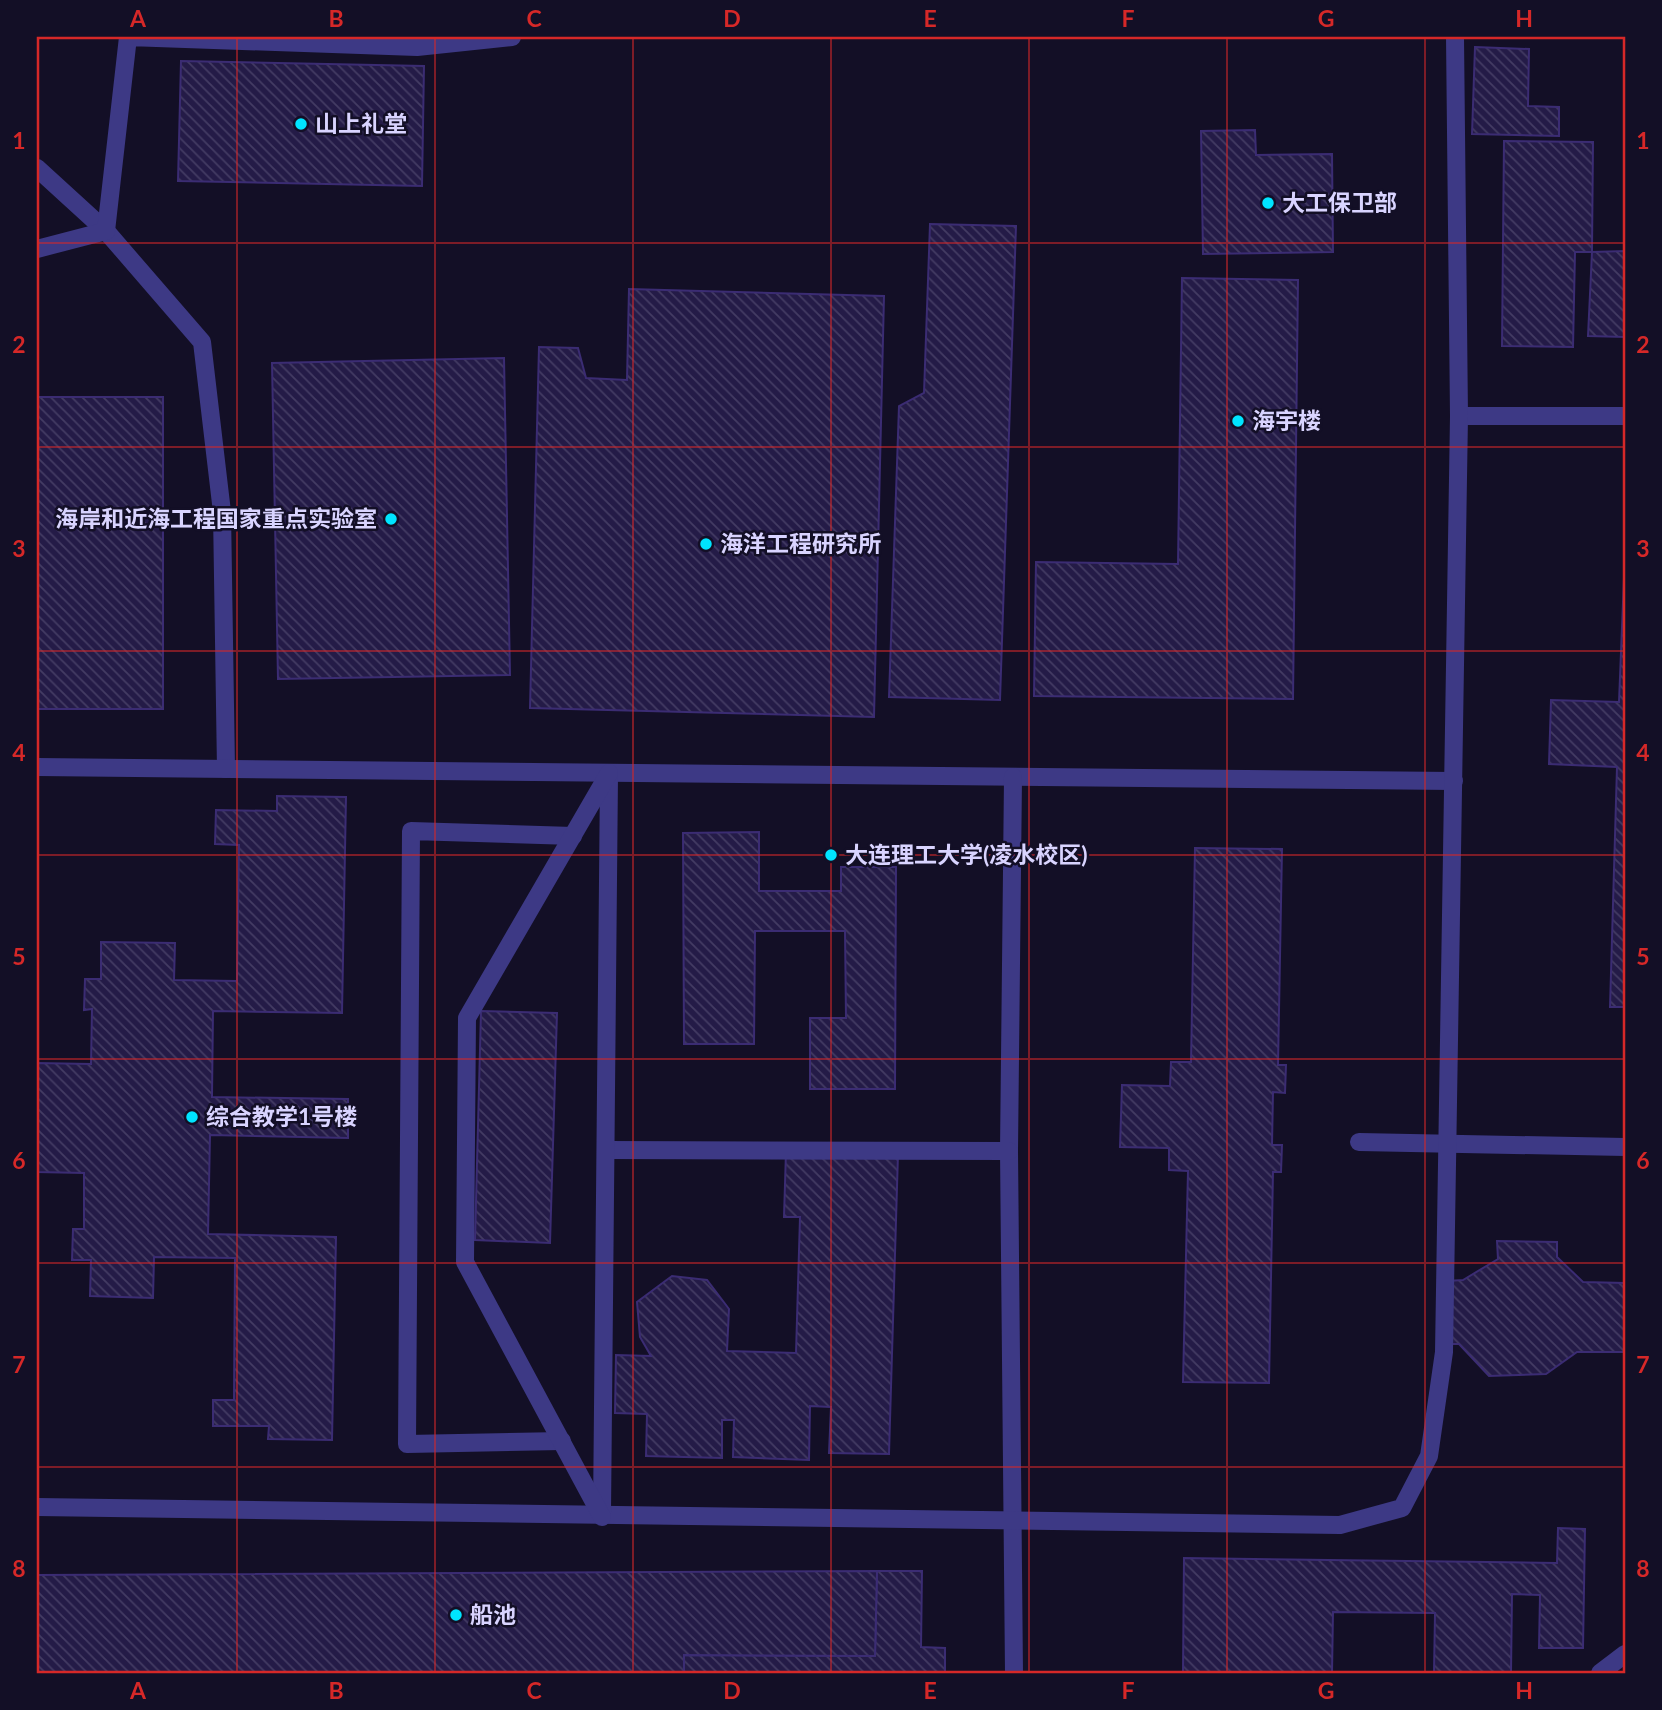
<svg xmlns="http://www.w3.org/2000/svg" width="1662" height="1710" font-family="Lato,'Noto Sans SC',sans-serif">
  <defs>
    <pattern id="building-back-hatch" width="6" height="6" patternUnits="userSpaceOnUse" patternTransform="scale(1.75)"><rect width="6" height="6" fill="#241b47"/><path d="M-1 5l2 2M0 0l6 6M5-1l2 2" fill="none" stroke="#433b63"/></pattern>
  </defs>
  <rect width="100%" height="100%" fill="#130f26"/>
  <g fill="url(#building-back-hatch)" stroke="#3b2c73" stroke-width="2">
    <polygon points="1475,47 1529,49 1528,106 1559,107 1559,136 1472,134"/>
    <polygon points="181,61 424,66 422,186 178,181"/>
    <polygon points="1255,130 1256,155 1332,154 1333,252 1203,254 1201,131"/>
    <polygon points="1504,141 1593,142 1592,252 1575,252 1573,347 1502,346"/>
    <polygon points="930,224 1016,226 1000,700 889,697 899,406 924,393"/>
    <polygon points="1625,251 1625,337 1588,336 1592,252"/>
    <polygon points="1182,278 1298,280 1293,699 1034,696 1036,562 1178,564"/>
    <polygon points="629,289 884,296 874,717 530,708 539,347 578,348 586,378 627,380"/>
    <polygon points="504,358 510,675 278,679 272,363"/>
    <rect x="37" y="397" width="126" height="312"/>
    <polygon points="1625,552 1625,1007 1610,1007 1617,767 1549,764 1551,700 1619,702"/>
    <polygon points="277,796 346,797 342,1013 213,1011 212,1097 348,1099 348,1138 210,1135 208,1234 336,1237 332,1440 268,1439 269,1426 213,1426 213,1400 234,1400 235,1258 154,1257 153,1298 90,1296 91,1260 72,1260 73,1229 84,1229 84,1173 37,1172 37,1063 91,1064 92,1009 84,1010 85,979 101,979 101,942 175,943 174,980 237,981 239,845 215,844 216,810 277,811"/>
    <polygon points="759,832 759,891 841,891 841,867 896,867 895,1089 810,1089 810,1018 846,1018 845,931 755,931 754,1044 684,1044 683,833"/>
    <polygon points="1195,848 1282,849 1278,1065 1286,1065 1285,1093 1273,1092 1272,1145 1282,1145 1281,1172 1273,1172 1269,1383 1183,1382 1188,1171 1169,1170 1169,1148 1120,1147 1122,1085 1170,1086 1171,1062 1191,1062"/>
    <polygon points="481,1011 557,1013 550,1243 475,1240"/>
    <polygon points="786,1151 898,1154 889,1454 829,1453 831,1407 810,1406 809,1460 733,1457 734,1420 722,1420 722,1458 646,1456 647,1414 615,1413 616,1355 651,1356 640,1337 637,1302 672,1276 707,1280 729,1309 727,1351 796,1353 800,1217 784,1217"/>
    <polygon points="1497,1241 1557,1242 1557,1257 1583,1282 1625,1283 1625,1352 1577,1352 1546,1374 1489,1376 1459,1344 1444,1344 1447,1281 1463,1280 1498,1259"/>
    <polygon points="1558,1528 1585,1529 1583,1648 1539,1648 1540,1595 1512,1594 1511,1673 1434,1673 1435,1613 1333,1612 1332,1673 1183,1673 1184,1558 1557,1563"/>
    <polygon points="877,1571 922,1571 921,1647 945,1648 945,1673 684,1673 684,1655 875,1656"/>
    <polygon points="877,1571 875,1656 684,1655 684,1673 37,1673 37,1575"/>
  </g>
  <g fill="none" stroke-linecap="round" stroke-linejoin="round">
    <g stroke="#3d3985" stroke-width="18">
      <polyline points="37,168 106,231 202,342 222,512 226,769"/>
      <polyline points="37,249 106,231 128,37 417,47 512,37"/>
      <polyline points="1459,416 1625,416"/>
      <polyline points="37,767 1454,781"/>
      <polyline points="1013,777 1009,1151 1014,1673"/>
      <polyline points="1359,1142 1625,1147"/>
      <polyline points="606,1150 1009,1151"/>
      <polyline points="562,1441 407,1444 411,831 573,836"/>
      <polyline points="37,1507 1340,1525 1402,1508 1429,1456 1444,1352 1459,416 1455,37"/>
      <polyline points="602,1513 609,775"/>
      <polyline points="602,1517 465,1262 467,1018 609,773"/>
      <polyline points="1600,1673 1625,1654"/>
    </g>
  </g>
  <path fill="none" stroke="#d62828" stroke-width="2" stroke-opacity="0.55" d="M237 37V1673M435 37V1673M633 37V1673M831 37V1673M1029 37V1673M1227 37V1673M1425 37V1673M37 243H1625M37 447H1625M37 651H1625M37 855H1625M37 1059H1625M37 1263H1625M37 1467H1625"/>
  <g fill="#00e4ff" stroke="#130f26" stroke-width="2.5">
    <circle cx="301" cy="124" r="7"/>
    <circle cx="1268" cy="203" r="7"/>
    <circle cx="1238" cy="421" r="7"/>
    <circle cx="391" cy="519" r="7"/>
    <circle cx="706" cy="544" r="7"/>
    <circle cx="831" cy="855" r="7"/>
    <circle cx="192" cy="1117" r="7"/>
    <circle cx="456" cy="1615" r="7"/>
  </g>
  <g text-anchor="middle" stroke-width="5" stroke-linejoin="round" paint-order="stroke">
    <g font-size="23" font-weight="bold" fill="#d9d4ff" stroke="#130f26" text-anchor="start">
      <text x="315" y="132">山上礼堂</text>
      <text x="1282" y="211">大工保卫部</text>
      <text x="1252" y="429">海宇楼</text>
      <text x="377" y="527" text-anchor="end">海岸和近海工程国家重点实验室</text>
      <text x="720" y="552">海洋工程研究所</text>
      <text x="845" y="863">大连理工大学(凌水校区)</text>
      <text x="206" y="1125">综合教学1号楼</text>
      <text x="470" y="1623">船池</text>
    </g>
  </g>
  <rect width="1662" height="1710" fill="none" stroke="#130f26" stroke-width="77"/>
  <rect x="38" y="38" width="1586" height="1634" fill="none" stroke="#d62828" stroke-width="2.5"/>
  <g font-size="23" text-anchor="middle" font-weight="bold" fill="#d62828">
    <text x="138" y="27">A</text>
    <text x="336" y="27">B</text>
    <text x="534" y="27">C</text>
    <text x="732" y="27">D</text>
    <text x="930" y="27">E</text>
    <text x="1128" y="27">F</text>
    <text x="1326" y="27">G</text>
    <text x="1524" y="27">H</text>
    <text x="19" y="149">1</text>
    <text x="1643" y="149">1</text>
    <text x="19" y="353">2</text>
    <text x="1643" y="353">2</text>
    <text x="19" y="557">3</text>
    <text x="1643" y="557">3</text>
    <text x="19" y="761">4</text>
    <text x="1643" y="761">4</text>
    <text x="19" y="965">5</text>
    <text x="1643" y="965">5</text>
    <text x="19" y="1169">6</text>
    <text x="1643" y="1169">6</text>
    <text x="19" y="1373">7</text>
    <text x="1643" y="1373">7</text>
    <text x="19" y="1577">8</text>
    <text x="1643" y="1577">8</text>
    <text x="138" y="1699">A</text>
    <text x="336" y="1699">B</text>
    <text x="534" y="1699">C</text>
    <text x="732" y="1699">D</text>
    <text x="930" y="1699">E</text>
    <text x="1128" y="1699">F</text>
    <text x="1326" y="1699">G</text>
    <text x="1524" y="1699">H</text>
  </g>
</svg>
